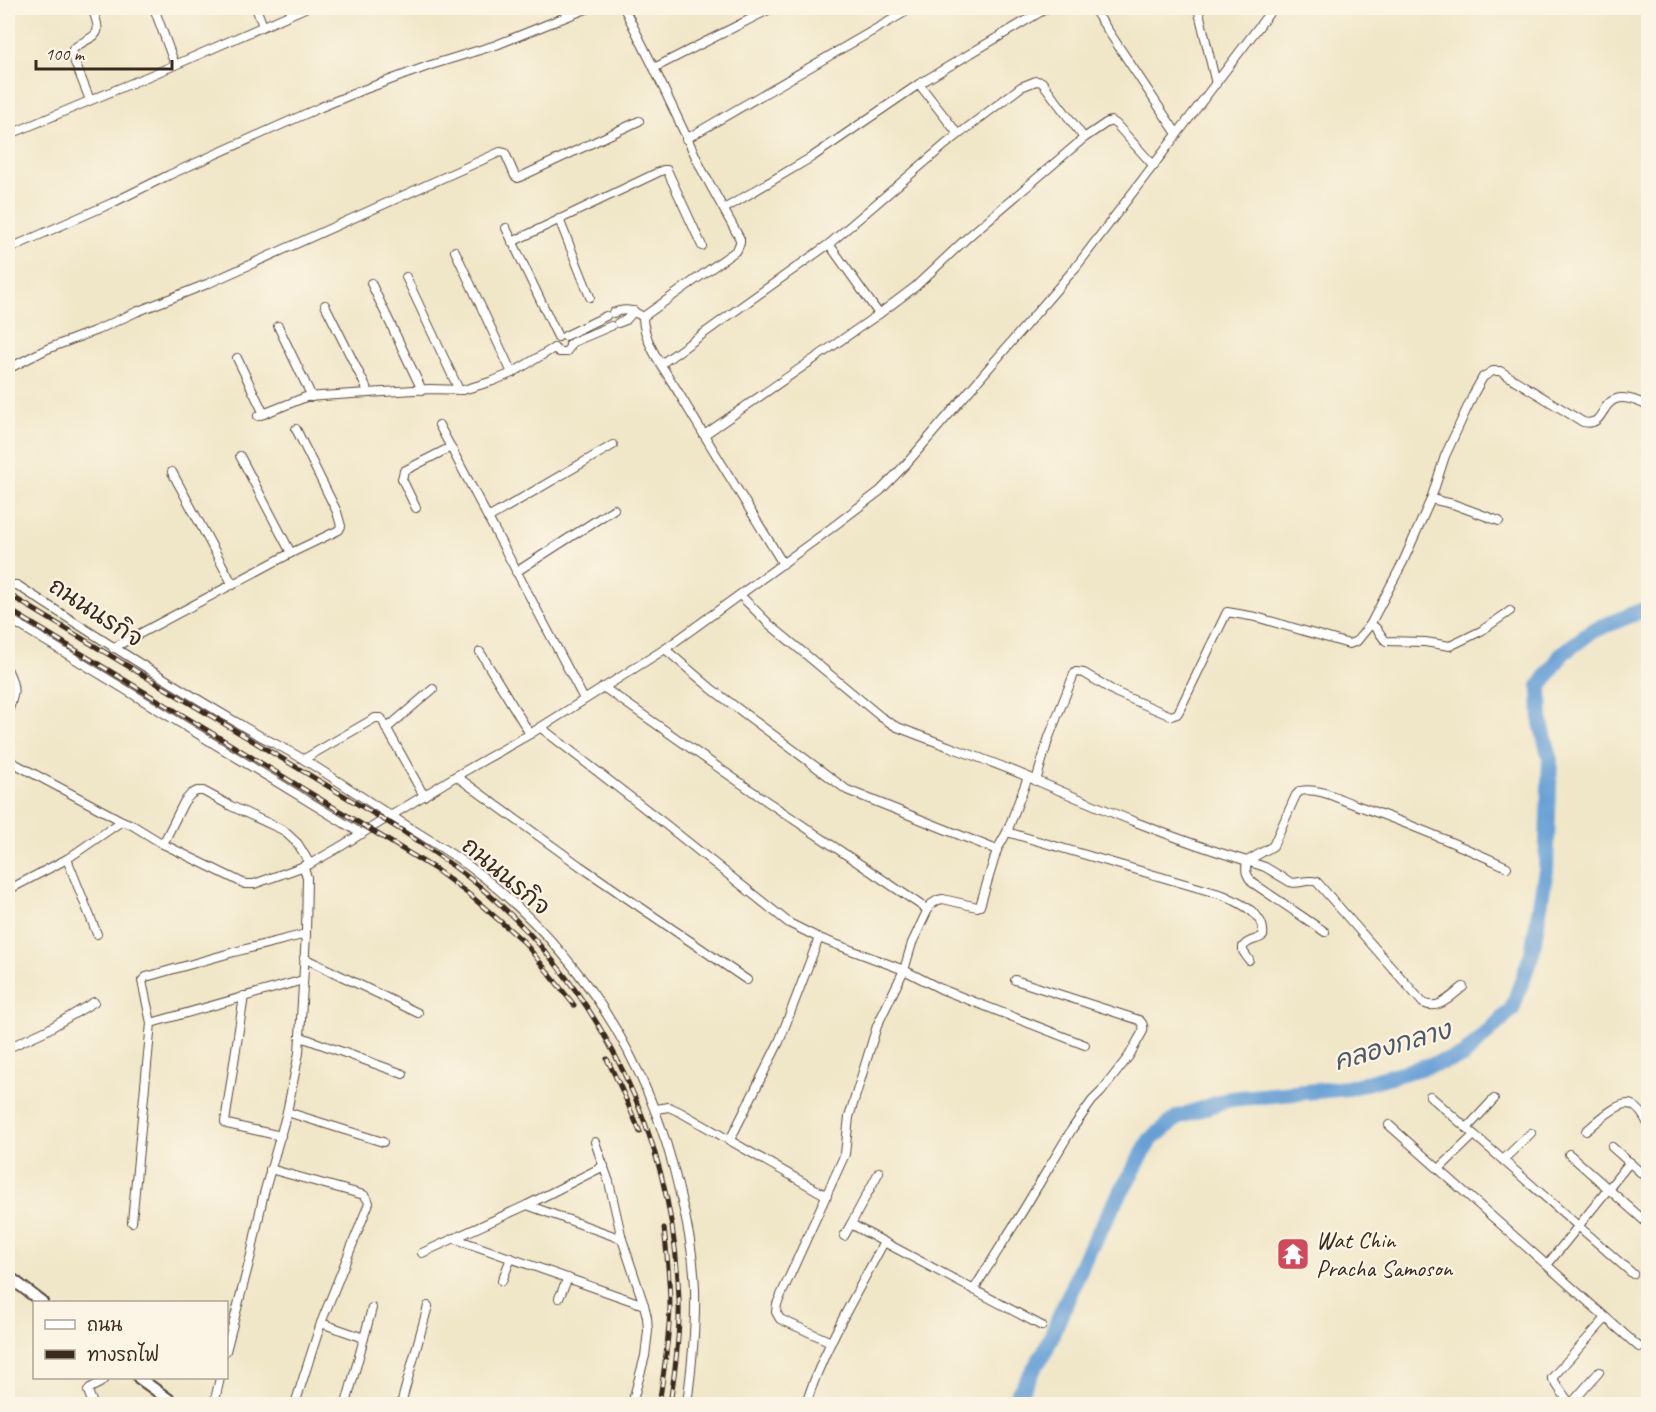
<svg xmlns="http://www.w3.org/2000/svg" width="1656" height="1412" font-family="Caveat,'Playpen Sans Thai',sans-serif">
  <rect width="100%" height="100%" fill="#fcf5e5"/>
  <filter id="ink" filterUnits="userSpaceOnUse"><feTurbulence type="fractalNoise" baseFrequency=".0167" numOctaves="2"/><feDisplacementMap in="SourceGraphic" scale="12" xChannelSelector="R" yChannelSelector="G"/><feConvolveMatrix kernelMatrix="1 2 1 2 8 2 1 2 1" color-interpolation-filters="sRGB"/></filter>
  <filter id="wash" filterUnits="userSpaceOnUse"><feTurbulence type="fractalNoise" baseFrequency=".008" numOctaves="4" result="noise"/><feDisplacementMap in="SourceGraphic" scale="24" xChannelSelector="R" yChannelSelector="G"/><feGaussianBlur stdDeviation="1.35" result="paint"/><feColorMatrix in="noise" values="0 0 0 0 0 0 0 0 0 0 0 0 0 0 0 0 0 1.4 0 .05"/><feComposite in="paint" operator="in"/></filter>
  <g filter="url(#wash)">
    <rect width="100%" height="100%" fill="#f0e6c8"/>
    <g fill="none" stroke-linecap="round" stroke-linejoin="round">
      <polyline stroke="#67a0d6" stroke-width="16" points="1012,1404 1045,1351 1087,1253 1150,1140 1178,1117 1230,1099 1348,1088 1463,1056 1512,1009 1532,953 1546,870 1550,758 1541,723 1540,686 1562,654 1592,631 1648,608"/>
    </g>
  </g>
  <g filter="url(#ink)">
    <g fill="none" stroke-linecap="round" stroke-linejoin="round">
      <g stroke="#564638" stroke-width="10">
        <g id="minor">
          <polyline points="154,8 175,65"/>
          <polyline points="256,8 263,26"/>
          <polyline points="564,8 568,16 589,8"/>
          <path d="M624 8 654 68 702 170 740 239V243L737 250 643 317C643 343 667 373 680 395 714 452 749 508 783 564"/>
          <polyline points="1093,8 1177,134"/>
          <polyline points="1198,8 1216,84"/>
          <polyline points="654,68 772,8"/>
          <polyline points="919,84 958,134"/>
          <path d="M90 100 72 55 73 49C94 32 105 41 92 8"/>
          <polyline points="8,135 175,65 305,8"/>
          <polyline points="686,139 912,8"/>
          <polyline points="724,209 812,157 919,84 1047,8"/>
          <polyline points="559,219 590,297"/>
          <polyline points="506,228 558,337"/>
          <polyline points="512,242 663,170 667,170 702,246"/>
          <polyline points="829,244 879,314"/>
          <polyline points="8,249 112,203 169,175 321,107 360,91 431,65 496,45 568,16"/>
          <polyline points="455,251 512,373"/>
          <polyline points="406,277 459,390"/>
          <polyline points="371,283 422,390"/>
          <polyline points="325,305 369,393"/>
          <path d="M613 313C626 308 632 310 643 317"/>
          <polyline points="618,323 626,320 634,311"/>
          <polyline points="278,326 312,397"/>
          <polyline points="565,336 606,316"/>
          <polyline points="554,348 559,352 566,352 570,347 570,344 573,342 611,326"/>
          <polyline points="237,358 264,414"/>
          <polyline points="661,364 829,244 946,144 1021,87 1036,81 1042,82 1084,138"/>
          <polyline points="8,369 47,349 97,330 136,312 207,284 500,152 505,153 515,176 518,178 639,121"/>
          <polyline points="258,416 306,397 430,389 463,390 493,381 512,373 554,348"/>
          <polyline points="439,425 584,699"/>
          <polyline points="704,435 879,314 915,287 968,237 1084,138 1106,123 1111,121 1116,124 1154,166"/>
          <polyline points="240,456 291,553"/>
          <polyline points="172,472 233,585"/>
          <polyline points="1431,499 1453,504 1499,521"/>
          <polyline points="416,508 402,479 404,471 451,447"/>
          <polyline points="488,518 613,445"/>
          <polyline points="516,572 614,509"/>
          <path d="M8 585H17C92 634 168 682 246 728 266 740 287 749 306 761 336 779 364 799 393 817 427 839 463 859 493 885 591 967 652 1070 680 1194 688 1225 694 1257 695 1290 696 1328 692 1366 687 1404"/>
          <path d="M740 595 769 624 881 717 895 726C939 744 984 758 1028 777 1100 808 1172 839 1247 861L1273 846 1296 795 1300 791C1317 787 1337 798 1353 804 1405 822 1457 844 1507 867"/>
          <polyline points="8,618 362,834"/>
          <path d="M1370 625 1403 562 1431 499 1445 456 1474 393 1483 377 1493 371H1500L1583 422C1604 427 1600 404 1616 399 1625 396 1640 402 1648 406"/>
          <polyline points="113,648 291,553 339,530 341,526 337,512 296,429"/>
          <polyline points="665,649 713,690 847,790 997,850"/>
          <polyline points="480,652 530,734"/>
          <path d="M8 671C16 688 15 694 8 711"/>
          <polyline points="603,687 762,798 928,910"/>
          <polyline points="540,727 665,824 789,923 819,938 904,970 941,989 1085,1045"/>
          <polyline points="386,729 433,689"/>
          <polyline points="304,759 375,718 381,718 424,796"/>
          <polyline points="8,760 122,821 132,825 163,844 245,884 254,884 310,864 338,848 456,776 530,734 665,649 822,535 880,491 907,463 1076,267 1273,8"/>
          <polyline points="456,776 580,866 747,980"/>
          <path d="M1036 781 1049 737 1074 674 1076 672 1084 673 1117 693 1171 716 1177 714 1179 711 1227 612 1256 617 1349 644 1357 641 1370 625C1378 626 1380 636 1386 641L1425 642 1450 646 1481 631 1510 611"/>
          <path d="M1007 832 1223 895C1240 903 1266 914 1263 936 1256 941 1248 939 1243 947V951L1249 960"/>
          <polyline points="163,844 184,802 191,794 197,791 203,791 231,806 283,830 298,844 310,864"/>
          <polyline points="67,859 97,934"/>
          <polyline points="8,890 67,859 122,821"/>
          <path d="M1325 932 1253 883C1246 875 1245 871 1247 861L1265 867 1290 882C1299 885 1307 878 1317 882L1423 1003C1439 1011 1451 996 1463 987"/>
          <polyline points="304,958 418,1013"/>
          <polyline points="244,996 225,1122 227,1124 281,1136"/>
          <polyline points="151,1023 303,980"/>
          <polyline points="301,1037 403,1074"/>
          <polyline points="8,1048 47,1030 94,1002"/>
          <polyline points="1430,1096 1633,1274"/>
          <polyline points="656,1109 669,1107 680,1112 827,1196"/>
          <polyline points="287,1112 383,1142"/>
          <polyline points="1389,1125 1639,1347"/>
          <polyline points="1467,1128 1494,1099"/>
          <path d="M1586 1131C1596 1123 1620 1099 1632 1105 1639 1108 1645 1118 1648 1124"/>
          <polyline points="730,1140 779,1042 819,938"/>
          <polyline points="595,1142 609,1182 622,1239 644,1305 647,1317 648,1331 645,1356 632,1404"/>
          <polyline points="1612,1147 1648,1179"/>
          <polyline points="1569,1154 1648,1224"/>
          <polyline points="1503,1160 1531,1133"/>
          <polyline points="270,1169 364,1195 368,1200 369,1203 321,1323 295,1404"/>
          <polyline points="1439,1169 1474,1135"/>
          <polyline points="879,1172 851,1224 884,1242"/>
          <polyline points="527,1205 622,1239"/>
          <polyline points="132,1222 151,1023 142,981 146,977 234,952 306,934"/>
          <polyline points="844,1236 851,1224"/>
          <polyline points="453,1238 644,1305"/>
          <polyline points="422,1253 527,1205 604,1166"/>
          <polyline points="1547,1265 1630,1162"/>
          <polyline points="502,1281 511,1258"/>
          <path d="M974 1289 1024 1209 1072 1129 1092 1101 1101 1092 1129 1056 1143 1031C1144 1026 1143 1023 1139 1020L1015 980"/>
          <polyline points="559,1298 568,1278"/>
          <polyline points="321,1323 364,1338 372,1308"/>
          <polyline points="831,1342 780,1319 776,1312 777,1304 845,1154 849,1117 877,1026 904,970 912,943 930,905 938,900 943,899 977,907 980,906 997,850 1007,832 1028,777"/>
          <polyline points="226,1351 251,1255 263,1197 287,1112 299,1053 306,934 307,877 303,866"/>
          <polyline points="93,1404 88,1391 90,1388 100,1383 105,1378"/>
          <polyline points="214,1404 220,1378"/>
          <polyline points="346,1404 364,1338"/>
          <polyline points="401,1404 428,1306"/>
          <path d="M806 1404C824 1347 856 1295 884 1242L1042 1326"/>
          <polyline points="1570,1404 1552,1378 1606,1318"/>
          <polyline points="1571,1404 1599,1372"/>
        </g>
      </g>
      <g stroke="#564638" stroke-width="14">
        <g id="secondary">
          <polyline points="8,1276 42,1302"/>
          <polyline points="139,1378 175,1404"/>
        </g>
      </g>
      <use href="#minor" stroke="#fff" stroke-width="8"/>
      <use href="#secondary" stroke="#fff" stroke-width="10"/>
      <g stroke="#3b2a1e" stroke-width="5">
        <g id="rail">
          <path d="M8 594 401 830C427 848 454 865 479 886 602 989 674 1140 679 1300 680 1335 675 1370 670 1404"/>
          <polyline points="8,609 435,869 471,896 524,942 574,1005"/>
          <polyline points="607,1059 621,1088 640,1132"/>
          <path d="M659 1404C664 1372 669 1340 670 1307 670 1281 667 1254 664 1228"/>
        </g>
      </g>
      <use href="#rail" stroke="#fcf5e5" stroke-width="3" stroke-dasharray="9" stroke-linecap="butt"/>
    </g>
  </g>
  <defs>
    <g id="temple-square" transform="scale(1.725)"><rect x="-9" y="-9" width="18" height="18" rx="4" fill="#d1495b" stroke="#fcf5e5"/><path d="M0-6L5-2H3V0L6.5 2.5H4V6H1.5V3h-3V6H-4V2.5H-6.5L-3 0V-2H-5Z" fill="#fff"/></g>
  </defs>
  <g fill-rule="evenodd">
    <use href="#temple-square" x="1293" y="1254"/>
  </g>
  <g text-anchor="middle" stroke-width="4.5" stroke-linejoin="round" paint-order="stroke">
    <g font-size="24" fill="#3b2a1e" stroke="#fcf5e5">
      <text transform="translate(96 612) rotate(33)" y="8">ถนนนรกิจ</text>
      <text transform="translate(506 876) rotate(40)" y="8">ถนนนรกิจ</text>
    </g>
    <g font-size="24" fill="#3b2a1e" stroke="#fcf5e5" text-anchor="start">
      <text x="1316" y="1248">Wat Chin<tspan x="1316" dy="28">Pracha Samoson</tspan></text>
    </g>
    <g font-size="26" font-style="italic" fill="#4d5968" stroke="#fcf5e5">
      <text transform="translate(1392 1045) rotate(-16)" y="9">คลองกลาง</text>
    </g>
  </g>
  <rect width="1656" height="1412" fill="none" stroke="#fcf5e5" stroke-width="30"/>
  <rect x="33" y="1301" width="195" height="78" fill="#fcf5e5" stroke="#afa495" stroke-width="1.5"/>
  <rect x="45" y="1320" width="30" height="9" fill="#ffffff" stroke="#afa495" stroke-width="1.5"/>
  <text x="87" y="1331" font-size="18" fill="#3b2a1e">ถนน</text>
  <rect x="45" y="1350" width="30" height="9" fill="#3b2a1e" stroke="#afa495" stroke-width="1.5"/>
  <text x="87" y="1361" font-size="18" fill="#3b2a1e">ทางรถไฟ</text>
  <path d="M36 60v9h136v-9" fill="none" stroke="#3b2a1e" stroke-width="3"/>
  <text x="45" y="60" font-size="18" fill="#3b2a1e" stroke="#fcf5e5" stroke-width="4.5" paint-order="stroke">100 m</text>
</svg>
